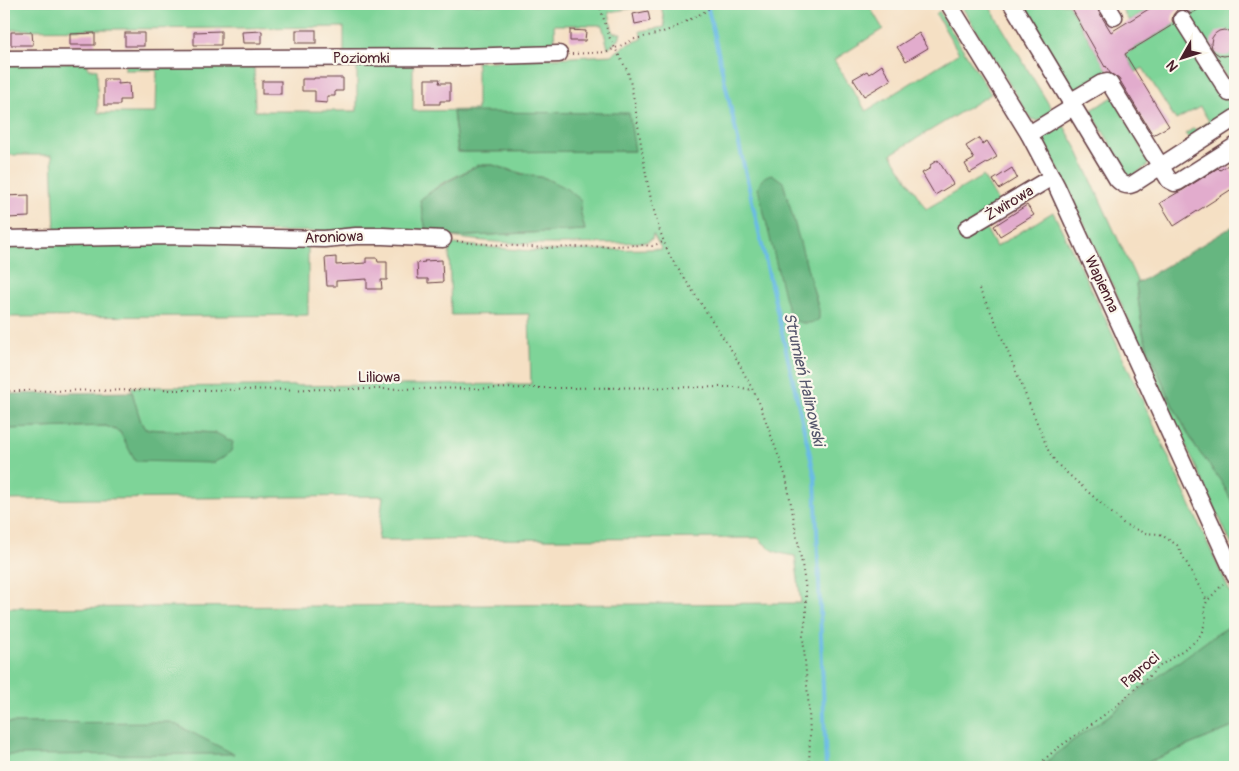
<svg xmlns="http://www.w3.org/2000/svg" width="1239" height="771" font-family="Pangolin,sans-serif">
  <rect width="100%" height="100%" fill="#fbf7ec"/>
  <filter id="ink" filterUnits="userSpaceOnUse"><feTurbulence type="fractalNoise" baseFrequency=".02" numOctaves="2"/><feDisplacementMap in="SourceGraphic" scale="10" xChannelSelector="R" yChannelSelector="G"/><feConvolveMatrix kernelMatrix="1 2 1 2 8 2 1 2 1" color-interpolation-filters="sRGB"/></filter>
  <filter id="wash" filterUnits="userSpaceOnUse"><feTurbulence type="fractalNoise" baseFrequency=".0096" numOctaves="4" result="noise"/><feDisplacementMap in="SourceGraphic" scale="20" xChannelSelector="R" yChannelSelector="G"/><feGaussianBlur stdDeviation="1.12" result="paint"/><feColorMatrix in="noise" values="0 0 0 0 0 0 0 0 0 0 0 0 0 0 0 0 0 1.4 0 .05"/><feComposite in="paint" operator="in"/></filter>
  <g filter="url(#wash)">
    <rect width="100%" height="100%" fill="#f5e0c4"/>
    <g fill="#7ed498" stroke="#647a62" fill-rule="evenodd">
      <polygon points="4,4 660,4 609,12 613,33 621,33 619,39 608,48 602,25 554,25 555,47 568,47 550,50 344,54 344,27 4,30"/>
      <path d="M661 4H868L883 29 834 60 866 111 959 53 936 14 939 11 991 94 891 154 926 209 983 176 1002 209 982 221 996 247 1053 212 1099 305 1235 603V623L1211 638 1114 712 1075 739 1040 767H4V608L801 603 795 556C776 553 773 552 758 538L378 540 383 496 4 500V429L106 426 120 432 133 456 216 433 145 429C137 416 135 402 131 387L531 384 529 314 451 315 449 246 431 245V242L530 251 654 249 662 250 653 234 652 239 646 242C581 244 516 247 452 237L585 230 580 210 581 200 545 178 524 174 493 165H478L441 184 420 200 426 230 401 231 55 233 52 155H4V64L87 62 88 69H97L98 113H156L157 70H125V63L254 64 255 111H357V65L413 61V111L477 110V67L476 62 612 55 626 45 642 39 640 31 665 27ZM453 112 635 151 458 152Z"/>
      <polygon points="960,4 988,4 1054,113 1038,121 1031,119"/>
      <polygon points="1016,4 1068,4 1109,73 1072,96"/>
      <polygon points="1119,4 1157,4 1129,21"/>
      <polygon points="1207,4 1235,4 1235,78 1232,79 1228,79 1185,18"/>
      <polygon points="1179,21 1227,97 1229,106 1226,117 1190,139 1185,134 1194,128 1196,130 1209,121 1200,107 1176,120 1143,68 1136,72 1125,54"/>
      <polygon points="1113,97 1149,161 1148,165 1132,177 1122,174 1106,146 1110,143 1094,117 1089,119 1083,115"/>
      <polygon points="1061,123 1063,124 1076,147 1138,283 1136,285 1143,333 1149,352 1173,406 1196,448 1208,463 1222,483 1235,507 1235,552 1066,184 1041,137 1043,132"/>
      <polygon points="4,242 308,243 308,315 219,316 4,317"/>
      <polygon points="1235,726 1235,767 1136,767"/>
    </g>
    <g fill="#66b680" stroke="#586a56">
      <polygon points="453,112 629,113 635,151 458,152"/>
      <path d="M478 165H493L521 174 545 178 567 189 581 200 580 210 585 230 452 237 426 230 420 200C437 185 458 177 478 165Z"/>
      <path d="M772 174 783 182 819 310V319C811 325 797 325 791 316 788 311 787 305 785 300L758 188C761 180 763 176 772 174Z"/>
      <polygon points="1235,225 1235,507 1222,483 1208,463 1196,448 1173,406 1149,352 1143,333 1136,284"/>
      <polygon points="132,392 141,422 145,429 216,433 233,442 231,451 224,457 213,463 135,461 120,432 106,426 4,429 4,394"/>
      <polygon points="1235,623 1235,726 1136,767 1040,767 1075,739 1114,712 1137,692 1211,638"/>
      <polygon points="171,722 234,754 4,755 4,723"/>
    </g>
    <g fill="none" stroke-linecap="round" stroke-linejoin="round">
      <polyline stroke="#6abbe5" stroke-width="4" points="707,4 815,477 826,767"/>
    </g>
    <g id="blocks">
      <g fill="#e2accd">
        <polygon points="1069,4 1094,4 1111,32 1157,4 1207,4 1191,14 1186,10 1181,9 1177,10 1173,15 1172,20 1174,24 1125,54 1169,126 1153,135 1119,79 1110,73 1106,66 1105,67"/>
        <polygon points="648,11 650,21 635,24 633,14"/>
        <rect x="296" y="30" width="20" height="13"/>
        <polygon points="570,30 586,31 585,41 570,41"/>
        <circle cx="1224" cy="43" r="13"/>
        <polygon points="221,31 221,45 194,45 194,32"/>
        <polygon points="262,31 262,43 243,43 242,32"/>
        <polygon points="11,32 32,32 33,45 11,45"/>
        <polygon points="95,33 95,45 70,45 70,34"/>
        <rect x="125" y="33" width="19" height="13"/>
        <polygon points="919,33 928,48 906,61 897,47"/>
        <polygon points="882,65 891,80 864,96 853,79 867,71 869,74"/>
        <polygon points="314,78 343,78 343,91 335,91 335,96 327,96 327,103 315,102 315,91 302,91 302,79 314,79"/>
        <polygon points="104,79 118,79 118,84 129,83 130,100 120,100 120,105 104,105"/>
        <polygon points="425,79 440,79 439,83 450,83 450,101 440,101 440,104 425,104"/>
        <rect x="262" y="81" width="19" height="13"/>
        <polygon points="979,138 982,144 987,141 997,157 970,173 965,164 974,159 966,146"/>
        <polygon points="938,160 953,184 935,195 922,173 931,168 930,165"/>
        <polygon points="1228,165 1235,177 1235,187 1174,226 1160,203 1177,193 1183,190 1218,168 1220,170"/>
        <polygon points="1012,168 1017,178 999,189 993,180"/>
        <polygon points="29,195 29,217 7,218 7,211 4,211 4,196"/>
        <polygon points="1027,205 1034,215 1000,236 994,226"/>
        <polygon points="336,257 336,265 366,263 366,258 377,258 378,262 387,262 387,280 381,280 382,289 367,289 367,279 336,281 336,286 327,286 325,258"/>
        <polygon points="442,260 443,282 428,283 428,279 418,279 417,263 425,262 424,261"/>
      </g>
    </g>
  </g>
  <g filter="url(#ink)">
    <use href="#blocks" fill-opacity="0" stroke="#643c42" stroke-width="1"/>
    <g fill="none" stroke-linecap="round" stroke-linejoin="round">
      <g stroke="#643c42" stroke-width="19">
        <g id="minor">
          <polyline points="949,4 1029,134 1057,187 1235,576"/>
          <path d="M1012 4 1117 179C1122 184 1126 187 1133 184L1235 118"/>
          <polyline points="1106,4 1114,17"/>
          <polyline points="1182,19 1229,93"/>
          <polyline points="4,59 463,57 559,54"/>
          <polyline points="1070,102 1102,83 1107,82 1110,84 1169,180 1175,183 1178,182 1235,146"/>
          <polyline points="1029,134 1073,107"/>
          <polyline points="967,228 1052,177"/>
          <polyline points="4,239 171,236 324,239 356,236 383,236 443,239"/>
        </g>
      </g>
      <g stroke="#643c42" stroke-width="2" stroke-dasharray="1 4" stroke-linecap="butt">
        <path d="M599 4 610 39 628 72 631 85C643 143 645 204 671 258L734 354 759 402 786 477 802 564 806 591V616L803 636 809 710 810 737 809 767"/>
        <polyline points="572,54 607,52 635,39 660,33 674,28 704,12 714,4"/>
        <polyline points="457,241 470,243 545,248 643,245 652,246 663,242"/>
        <polyline points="979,289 994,318 1049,452 1057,464 1124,524 1144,533 1160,534 1177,545 1207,601"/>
        <polyline points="4,391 737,387 753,390"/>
        <polyline points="1232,590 1235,597"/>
        <polyline points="1036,767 1055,750 1114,708 1160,666 1196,641 1201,634 1204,626 1206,617 1204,609 1207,601 1223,584"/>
      </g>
      <use href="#minor" stroke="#fff" stroke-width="16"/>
    </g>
  </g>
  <g text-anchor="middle" stroke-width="4.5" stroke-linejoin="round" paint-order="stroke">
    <g font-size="15" fill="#4a1f2b" stroke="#fbf7ec">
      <text x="361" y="63">Poziomki</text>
      <text transform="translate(1009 203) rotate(-31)" y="5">Żwirowa</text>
      <text transform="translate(334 237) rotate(-2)" y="5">Aroniowa</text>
      <text transform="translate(1102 284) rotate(65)" y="5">Wapienna</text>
      <text x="379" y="382">Liliowa</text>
      <text transform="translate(1140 670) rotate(-41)" y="5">Paproci</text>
    </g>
    <g font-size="16" font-style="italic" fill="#55566c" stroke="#fbf7ec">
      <text transform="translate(805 379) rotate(77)" y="6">Strumień Halinowski</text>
    </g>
  </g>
  <rect width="1239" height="771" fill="none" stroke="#fbf7ec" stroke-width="20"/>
  <g transform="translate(1182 58) rotate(231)" stroke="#fbf7ec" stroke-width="4" paint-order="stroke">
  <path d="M0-4L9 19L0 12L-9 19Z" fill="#4a1f2b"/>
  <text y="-8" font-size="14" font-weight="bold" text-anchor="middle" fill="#4a1f2b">N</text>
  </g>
</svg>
